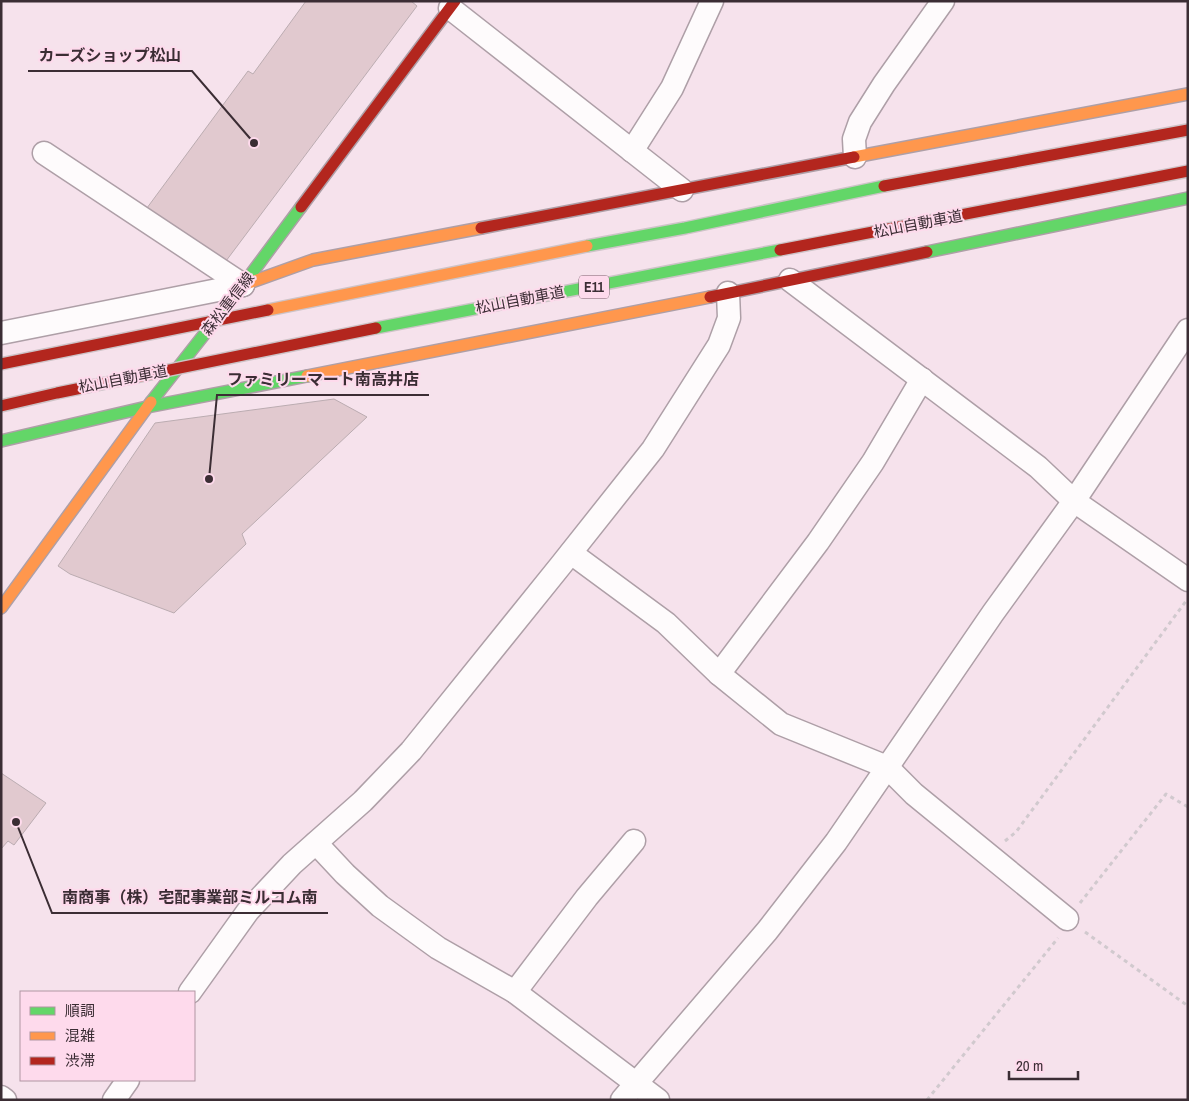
<svg xmlns="http://www.w3.org/2000/svg" width="1189" height="1101" font-family="'Archivo Narrow','Noto Sans JP',sans-serif">
  <rect width="100%" height="100%" fill="#f6e2ec"/>
  <g fill="#e1c9cf" stroke="#bbacb1">
    <polygon points="306,1 411,1 417,6 223,265 144,212 248,71 253,74"/>
    <polygon points="334,399 367,417 242,534 246,544 174,613 70,574 58,566 155,423"/>
    <polygon points="1,773 46,803 14,845 8,841 1,849"/>
  </g>
  <g fill="none" stroke-linecap="round" stroke-linejoin="round">
    <g stroke="#ae9fa7" stroke-width="25">
      <g id="street">
        <polyline points="450,8 682,190"/>
        <polyline points="632,151 672,88 712,1"/>
        <polyline points="44,153 243,285"/>
        <polyline points="855,157 854,139 860,122 884,84 943,1"/>
        <polyline points="790,280 1038,467 1074,501 1188,580"/>
        <polyline points="1,333 243,285"/>
        <polyline points="571,553 666,623 719,674 781,724 887,767 914,794 1067,919"/>
        <polyline points="719,674 818,542 873,462 922,379"/>
        <polyline points="316,843 345,874 380,906 438,948 515,992 658,1100"/>
        <polyline points="190,992 248,911 292,864 363,801 411,751 561,565 653,449 719,345 729,318 728,293"/>
        <polyline points="515,992 587,897 634,841"/>
        <polyline points="1,1097 5,1100"/>
        <polyline points="114,1100 128,1080"/>
        <polyline points="622,1100 767,931 836,842 993,613 1074,501 1188,330"/>
      </g>
    </g>
    <g stroke="#ae9fa7" stroke-width="14">
      <g id="fast">
        <polyline points="927,252 1188,198"/>
        <polyline points="151,402 243,285 301,207"/>
        <polyline points="1,441 147,407 307,376"/>
      </g>
    </g>
    <g stroke="#ae9fa7" stroke-width="14">
      <g id="slow">
        <polyline points="854,157 1188,94"/>
        <polyline points="243,285 313,260 481,228"/>
        <polyline points="307,376 710,297"/>
        <polyline points="1,608 151,402"/>
      </g>
    </g>
    <g stroke="#ae9fa7" stroke-width="14">
      <g id="jam">
        <polyline points="301,207 455,1"/>
        <polyline points="481,228 854,157"/>
        <polyline points="710,297 927,252"/>
      </g>
    </g>
    <g stroke="#d1c9ce" stroke-width="3" stroke-dasharray="4 4" stroke-linecap="butt">
      <polyline points="1005,841 1016,832 1186,601"/>
      <polyline points="1080,903 1166,794 1188,807"/>
      <polyline points="1085,932 1188,1006"/>
      <polyline points="927,1100 1058,938"/>
    </g>
    <use href="#street" stroke="#fefbfc" stroke-width="22"/>
    <use href="#fast" stroke="#63d668" stroke-width="11"/>
    <use href="#slow" stroke="#ff974d" stroke-width="11"/>
    <use href="#jam" stroke="#b3261e" stroke-width="11"/>
    <g stroke="#cdc3c7" stroke-width="14" stroke-linecap="butt">
      <g id="fast-bridge">
        <polyline points="587,246 685,228 884,186"/>
        <polyline points="376,328 780,250"/>
      </g>
    </g>
    <g stroke="#cdc3c7" stroke-width="14" stroke-linecap="butt">
      <polyline id="slow-bridge" points="268,310 587,246"/>
    </g>
    <g stroke="#cdc3c7" stroke-width="14" stroke-linecap="butt">
      <g id="jam-bridge">
        <polyline points="884,186 1188,130"/>
        <polyline points="780,250 1188,171"/>
        <polyline points="1,364 268,310"/>
        <polyline points="1,406 57,393 376,328"/>
      </g>
    </g>
    <use href="#fast-bridge" stroke="#63d668" stroke-width="11"/>
    <use href="#slow-bridge" stroke="#ff974d" stroke-width="11"/>
    <use href="#jam-bridge" stroke="#b3261e" stroke-width="11"/>
  </g>
  <g text-anchor="middle" stroke-width="4" stroke-linejoin="round" paint-order="stroke">
    <rect fill="#fedaec" stroke="#76616b" stroke-width="1" x="579" y="275.5" width="30" height="23" rx="4"/>
    <g font-size="14" font-weight="bold" fill="#3b2d34">
      <text x="594" y="292">E11</text>
    </g>
    <g font-size="15" fill="#3b2d34" stroke="#fedaec">
      <text transform="translate(918 224) rotate(-11)" y="5">松山自動車道</text>
      <text transform="translate(520 300) rotate(-11)" y="5">松山自動車道</text>
      <text transform="translate(228 304) rotate(-52)" y="5">森松重信線</text>
      <text transform="translate(123 379) rotate(-11)" y="5">松山自動車道</text>
    </g>
  </g>
  <path fill="none" stroke="#3b2d34" stroke-width="2" d="M254 143L192 71H28M209 479L217 395H429M16 822L52 913H328"/>
  <g fill="#3b2d34" stroke="#fedaec" stroke-width="2">
    <circle cx="254" cy="143" r="5"/>
    <circle cx="209" cy="479" r="5"/>
    <circle cx="16" cy="822" r="5"/>
  </g>
  <g font-size="16" text-anchor="middle" font-weight="bold" fill="#3b2d34" stroke="#fedaec" stroke-width="4" stroke-linejoin="round" paint-order="stroke">
    <text x="110" y="61">カーズショップ松山</text>
    <text x="323" y="385">ファミリーマート南高井店</text>
    <text x="190" y="903">南商事（株）宅配事業部ミルコム南</text>
  </g>
  <rect width="1189" height="1101" fill="none" stroke="#3b2d34" stroke-width="5"/>
  <rect x="20" y="991" width="175" height="90" fill="#fedaec" stroke="#b095a2"/>
  <rect x="30" y="1007" width="25" height="8" fill="#63d668" stroke="#b095a2"/>
  <text x="65" y="1016" font-size="15" fill="#3b2d34">順調</text>
  <rect x="30" y="1032" width="25" height="8" fill="#ff974d" stroke="#b095a2"/>
  <text x="65" y="1041" font-size="15" fill="#3b2d34">混雑</text>
  <rect x="30" y="1057" width="25" height="8" fill="#b3261e" stroke="#b095a2"/>
  <text x="65" y="1066" font-size="15" fill="#3b2d34">渋滞</text>
  <path d="M1009 1071v8h69v-8" fill="none" stroke="#3b2d34" stroke-width="2.5"/>
  <text x="1016" y="1071" font-size="15" fill="#3b2d34" stroke="#fedaec" stroke-width="4" paint-order="stroke">20 m</text>
</svg>
